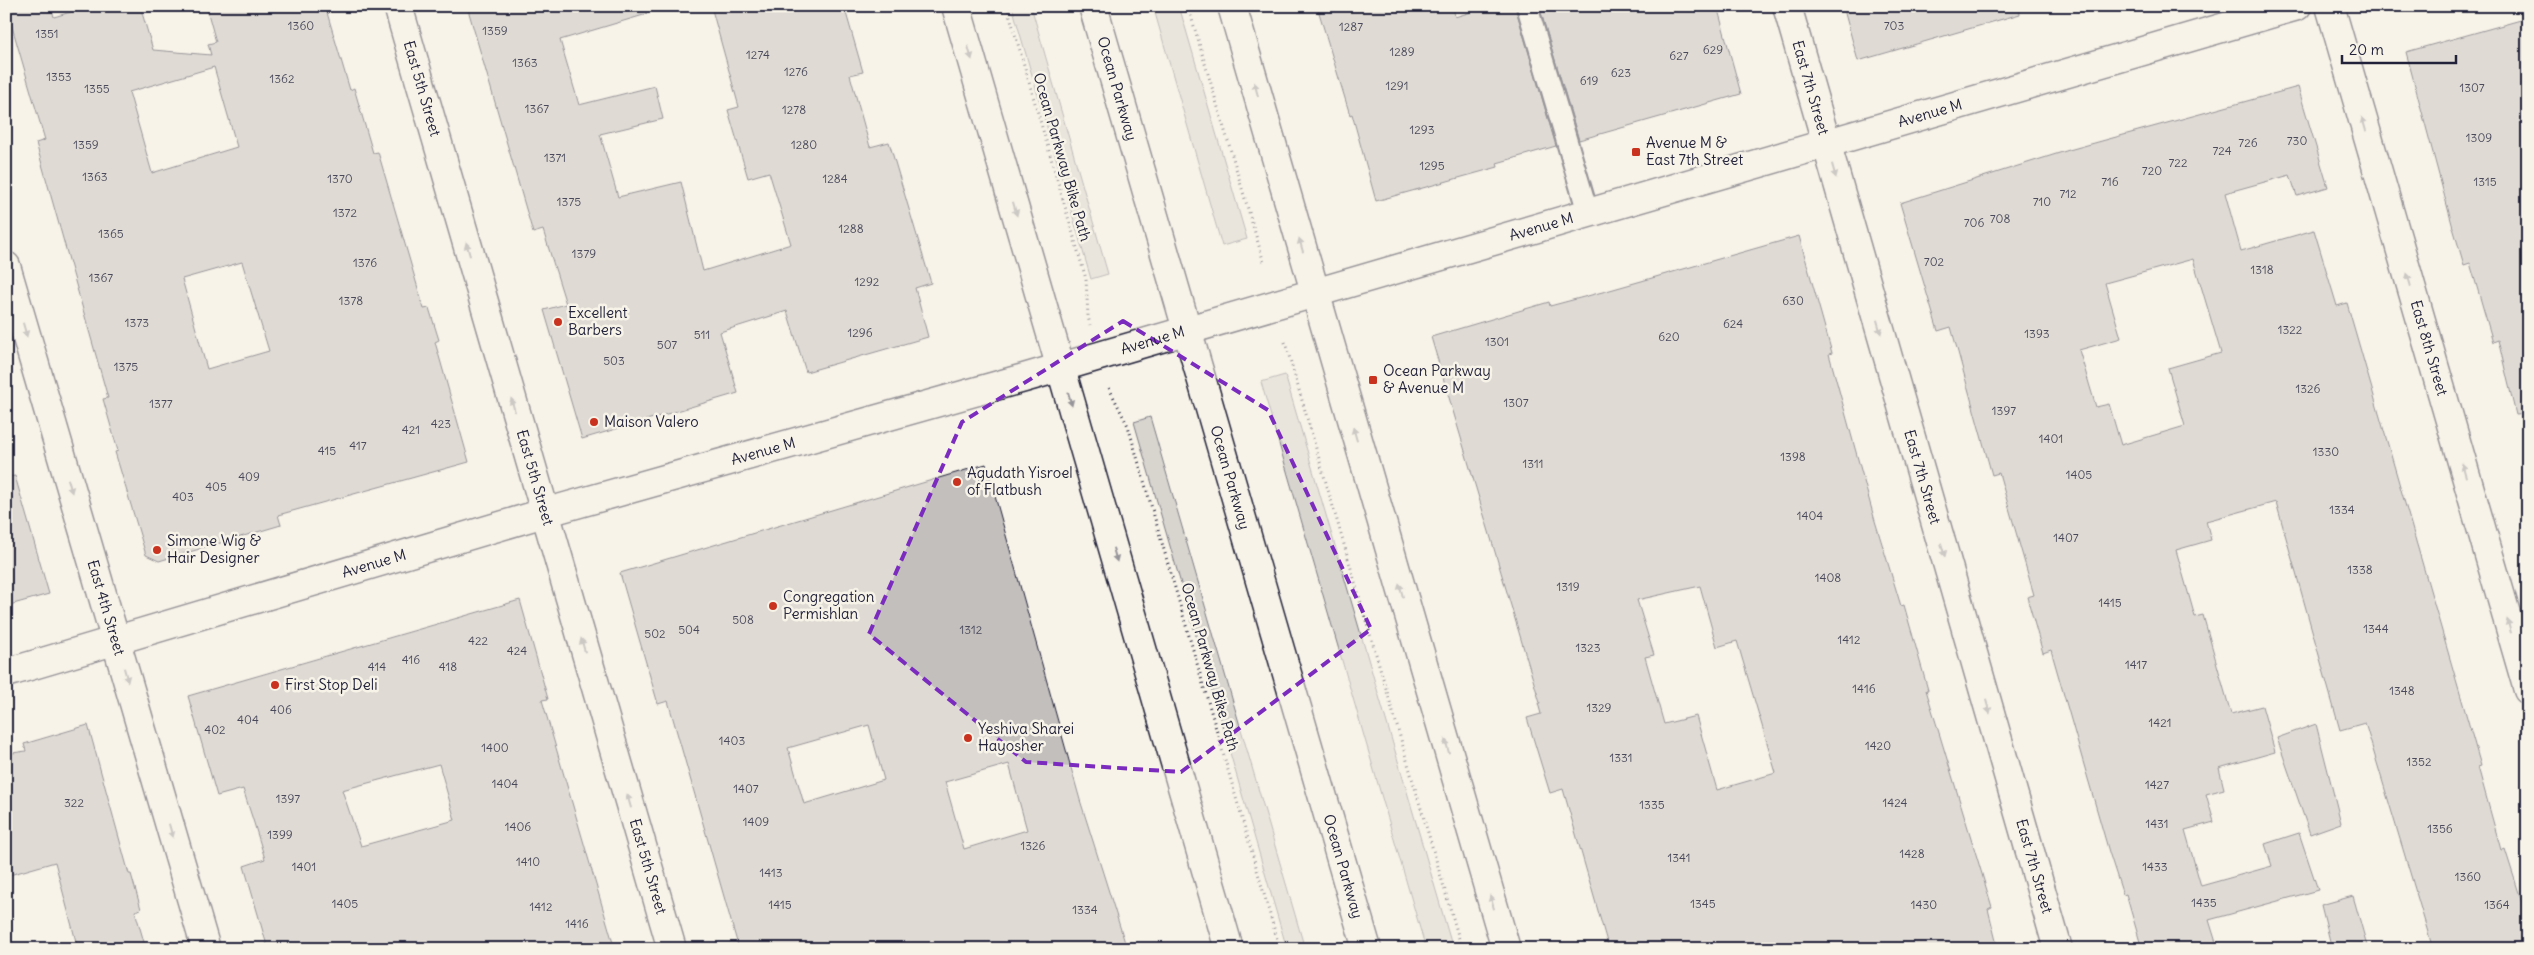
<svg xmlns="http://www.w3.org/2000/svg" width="2534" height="955" font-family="Delius,sans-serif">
  <rect width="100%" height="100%" fill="#f7f3e8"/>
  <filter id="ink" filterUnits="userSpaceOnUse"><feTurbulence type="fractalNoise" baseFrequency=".02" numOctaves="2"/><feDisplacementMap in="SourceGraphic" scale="10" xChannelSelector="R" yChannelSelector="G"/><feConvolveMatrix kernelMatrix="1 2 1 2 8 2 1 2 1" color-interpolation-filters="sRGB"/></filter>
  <g filter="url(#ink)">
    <g fill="#d8d5cf" stroke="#7d7c85">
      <polygon points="1012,6 1031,6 1108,274 1091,279"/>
      <polygon points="1153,6 1179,6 1247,239 1222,246"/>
      <polygon points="1285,375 1453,949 1426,949 1261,382"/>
      <polygon points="1150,417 1305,949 1287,949 1134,422"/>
    </g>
    <g fill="#c2bfbd" stroke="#22223b" fill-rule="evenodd">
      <path d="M6 6H51L54 17 91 6H140L153 50 211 55 208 44 216 42 206 6H325L350 90 354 88 373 153 378 152 424 309 429 308 439 340 435 342 469 462 278 515 281 525 159 561 146 555 115 452 118 451 103 399 108 398 36 143 45 140ZM214 67 237 147 152 173 129 92ZM242 262 269 351 207 369 182 279Z"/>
      <polygon points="467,6 646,6 647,14 560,40 579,105 655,86 663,119 600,134 618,197 681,182 703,271 791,244 769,172 748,178 728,110 739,107 711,6 844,6 863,72 850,75 870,147 889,142 931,283 915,288 928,337 806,372 787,311 720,332 738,393 582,439 544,310 566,304 543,230 533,233"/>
      <polygon points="1317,6 1453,6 1455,17 1491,6 1515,6 1556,146 1497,163 1498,167 1376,201 1352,114 1350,115"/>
      <polygon points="1539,6 1717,6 1741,94 1579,140"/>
      <polygon points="1843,6 2019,6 2020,14 1858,61"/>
      <polygon points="2528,18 2528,414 2516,415 2498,340 2493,342 2470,263 2464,265 2452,224 2406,52"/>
      <path d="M2298 87 2328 187 2297 196 2290 175 2225 193 2241 251 2314 230 2337 306 2347 303 2481 766 2478 767 2501 850 2505 849 2519 893 2528 926V949H2433L2365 723 2340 730 2276 502 2206 521 2211 540 2176 550 2195 617 2203 615 2231 714 2262 706 2275 752 2219 768 2224 789 2206 794 2214 822 2185 830 2201 886 2272 866 2265 844 2299 833 2318 890 2209 920 2218 949H2142L2126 894 2123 895 2109 852 2051 650 2043 653 2027 597 2034 595 1999 473 1992 475 1951 327 1938 331 1900 203 2069 150ZM2193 259 2221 353 2168 368 2185 426 2121 445 2109 404 2096 407 2079 350 2121 338 2105 283Z"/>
      <path d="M1799 236 1832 353 1829 354 1875 521 1901 606 1904 605 1928 690H1926L1992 907 1988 909 1998 949H1609L1563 789 1550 793 1527 718 1541 714 1538 703H1540L1431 337 1549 302 1550 306 1610 290ZM1700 586 1717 647 1737 641 1776 773 1717 790 1696 716 1664 724 1645 657 1654 655 1637 600Z"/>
      <path d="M986 464 1080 800 1127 949H739L668 701 658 704 620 573ZM869 725 884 780 804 804 788 748ZM1009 764 1027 830 964 849 945 782Z"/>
      <polygon points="15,476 49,594 6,606 6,477"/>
      <path d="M520 600 548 699 542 700 613 943 592 949H268L244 866 265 859 254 823 243 789 217 796 188 696ZM439 764 455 820 361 846 342 790Z"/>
      <polygon points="2316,724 2341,823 2310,834 2277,738"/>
      <polygon points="88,725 129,874 131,874 141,909 135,911 146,949 78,949 55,862 6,876 6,754 26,751 24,744"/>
      <polygon points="2353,896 2368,949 2332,949 2321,905"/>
    </g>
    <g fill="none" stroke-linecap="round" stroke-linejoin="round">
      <g stroke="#22223b" stroke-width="24">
        <polyline id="lane" points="1527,6 1588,213"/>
      </g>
      <g stroke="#22223b" stroke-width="31">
        <g id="street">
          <path id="s1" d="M398 6 672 949"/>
          <polyline points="956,6 1229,949"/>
          <polyline points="1232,6 1506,949"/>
          <path id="s2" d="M1787 6 2058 949"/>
          <path id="s3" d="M2330 6 2528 690"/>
          <path id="s4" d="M6 266 206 949"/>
          <path id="s5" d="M6 673 544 513 1024 378 2297 6"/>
        </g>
      </g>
      <g stroke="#22223b" stroke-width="31">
        <g id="primary">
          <path id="s6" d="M1093 6 1367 949"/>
        </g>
      </g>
      <g stroke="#22223b" stroke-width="3" stroke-dasharray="1 4" stroke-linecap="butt">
        <polyline points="1007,6 1086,279 1088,316 1090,325"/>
        <polyline points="1188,6 1264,263"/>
        <polyline points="1285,342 1462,949"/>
        <polyline points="1109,388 1128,426 1280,949"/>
      </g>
      <use href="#lane" stroke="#f7f3e8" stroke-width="20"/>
      <use href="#street" stroke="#f7f3e8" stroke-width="28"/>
      <use href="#primary" stroke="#f7f3e8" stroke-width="28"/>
    </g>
    <defs><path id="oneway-solid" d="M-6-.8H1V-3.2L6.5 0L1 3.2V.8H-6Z" transform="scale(1.25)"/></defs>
    <g fill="#97959a">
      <use href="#oneway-solid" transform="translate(970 53) rotate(74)"/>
      <use href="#oneway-solid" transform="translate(1256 89) rotate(-106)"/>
      <use href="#oneway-solid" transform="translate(2364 124) rotate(-106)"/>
      <use href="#oneway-solid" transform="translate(1834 171) rotate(74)"/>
      <use href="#oneway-solid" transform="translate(1015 209) rotate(74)"/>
      <use href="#oneway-solid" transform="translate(1301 245) rotate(-106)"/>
      <use href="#oneway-solid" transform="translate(468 249) rotate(-106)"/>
      <use href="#oneway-solid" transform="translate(2409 280) rotate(-106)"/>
      <use href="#oneway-solid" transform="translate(1879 327) rotate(74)"/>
      <use href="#oneway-solid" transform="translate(25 330) rotate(74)"/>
      <use href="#oneway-solid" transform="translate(1070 399) rotate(74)"/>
      <use href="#oneway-solid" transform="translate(513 405) rotate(-106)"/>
      <use href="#oneway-solid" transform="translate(1355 434) rotate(-106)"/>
      <use href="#oneway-solid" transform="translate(2464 470) rotate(-106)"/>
      <use href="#oneway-solid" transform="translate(70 486) rotate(74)"/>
      <use href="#oneway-solid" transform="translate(1943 550) rotate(74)"/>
      <use href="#oneway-solid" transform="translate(1115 555) rotate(74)"/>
      <use href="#oneway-solid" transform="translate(1401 590) rotate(-106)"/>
      <use href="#oneway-solid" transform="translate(2509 626) rotate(-106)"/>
      <use href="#oneway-solid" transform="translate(583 645) rotate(-106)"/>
      <use href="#oneway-solid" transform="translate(126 675) rotate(74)"/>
      <use href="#oneway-solid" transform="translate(1988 707) rotate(74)"/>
      <use href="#oneway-solid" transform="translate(1447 746) rotate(-106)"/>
      <use href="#oneway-solid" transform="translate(629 801) rotate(-106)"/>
      <use href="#oneway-solid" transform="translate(171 831) rotate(74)"/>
      <use href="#oneway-solid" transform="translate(1492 902) rotate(-106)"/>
    </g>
  </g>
  <path d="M0 0H2534V955H0ZM1123 321 1268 410 1371 629 1181 772 1026 762 869 634 962 422Z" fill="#f7f3e8" fill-opacity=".55" fill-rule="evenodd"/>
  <path fill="none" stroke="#7b2cbf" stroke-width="4" stroke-dasharray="10 6" stroke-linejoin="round" d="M1123 321 1268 410 1371 629 1181 772 1026 762 869 634 962 422Z"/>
  <g fill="#c8321e" stroke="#f7f3e8" stroke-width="2">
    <rect x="1631" y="147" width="10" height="10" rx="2.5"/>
    <circle cx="558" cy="322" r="5"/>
    <rect x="1368" y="375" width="10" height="10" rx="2.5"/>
    <circle cx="594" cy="422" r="5"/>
    <circle cx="957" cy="482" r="5"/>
    <circle cx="157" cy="550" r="5"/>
    <circle cx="773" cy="606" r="5"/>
    <circle cx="275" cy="685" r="5"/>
    <circle cx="968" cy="738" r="5"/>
  </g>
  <g text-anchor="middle" stroke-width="5" stroke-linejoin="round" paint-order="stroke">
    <g font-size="12" fill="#4a495c">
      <text x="301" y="30">1360</text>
      <text x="1894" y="30">703</text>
      <text x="1351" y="31">1287</text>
      <text x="495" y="35">1359</text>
      <text x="47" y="38">1351</text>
      <text x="1713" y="54">629</text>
      <text x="1402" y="56">1289</text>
      <text x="758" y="59">1274</text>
      <text x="1679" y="60">627</text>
      <text x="525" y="67">1363</text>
      <text x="796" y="76">1276</text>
      <text x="1621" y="77">623</text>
      <text x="59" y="81">1353</text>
      <text x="282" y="83">1362</text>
      <text x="1589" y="85">619</text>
      <text x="1397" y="90">1291</text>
      <text x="2472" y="92">1307</text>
      <text x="97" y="93">1355</text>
      <text x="537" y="113">1367</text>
      <text x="794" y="114">1278</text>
      <text x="1422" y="134">1293</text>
      <text x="2479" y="142">1309</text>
      <text x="2297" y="145">730</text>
      <text x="2248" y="147">726</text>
      <text x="86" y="149">1359</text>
      <text x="804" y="149">1280</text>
      <text x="2222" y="155">724</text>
      <text x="555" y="162">1371</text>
      <text x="2178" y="167">722</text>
      <text x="1432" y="170">1295</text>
      <text x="2152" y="175">720</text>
      <text x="95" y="181">1363</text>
      <text x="340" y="183">1370</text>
      <text x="835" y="183">1284</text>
      <text x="2110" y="186">716</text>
      <text x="2485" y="186">1315</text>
      <text x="2068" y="198">712</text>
      <text x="569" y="206">1375</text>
      <text x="2042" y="206">710</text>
      <text x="345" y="217">1372</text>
      <text x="2000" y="223">708</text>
      <text x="1974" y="227">706</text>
      <text x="851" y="233">1288</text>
      <text x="111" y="238">1365</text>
      <text x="584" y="258">1379</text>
      <text x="1934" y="266">702</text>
      <text x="365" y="267">1376</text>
      <text x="2262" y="274">1318</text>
      <text x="101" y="282">1367</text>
      <text x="867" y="286">1292</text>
      <text x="351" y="305">1378</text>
      <text x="1793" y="305">630</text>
      <text x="137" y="327">1373</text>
      <text x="1733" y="328">624</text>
      <text x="2290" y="334">1322</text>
      <text x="860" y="337">1296</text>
      <text x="2037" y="338">1393</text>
      <text x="702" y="339">511</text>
      <text x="1669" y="341">620</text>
      <text x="1497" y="346">1301</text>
      <text x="667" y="349">507</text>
      <text x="614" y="365">503</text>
      <text x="126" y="371">1375</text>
      <text x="2308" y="393">1326</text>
      <text x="1516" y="407">1307</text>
      <text x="161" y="408">1377</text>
      <text x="2004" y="415">1397</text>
      <text x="441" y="428">423</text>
      <text x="411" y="434">421</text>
      <text x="2051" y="443">1401</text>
      <text x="358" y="450">417</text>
      <text x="327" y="455">415</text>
      <text x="2326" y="456">1330</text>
      <text x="1793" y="461">1398</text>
      <text x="1533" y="468">1311</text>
      <text x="2079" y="479">1405</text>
      <text x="249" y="481">409</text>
      <text x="216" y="491">405</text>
      <text x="183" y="501">403</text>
      <text x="2342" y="514">1334</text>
      <text x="1810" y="520">1404</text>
      <text x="2066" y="542">1407</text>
      <text x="2360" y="574">1338</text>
      <text x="1828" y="582">1408</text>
      <text x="1568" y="591">1319</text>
      <text x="2110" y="607">1415</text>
      <text x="743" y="624">508</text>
      <text x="2376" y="633">1344</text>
      <text x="689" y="634">504</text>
      <text x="971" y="634">1312</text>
      <text x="655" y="638">502</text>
      <text x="1849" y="644">1412</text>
      <text x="478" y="645">422</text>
      <text x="1588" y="652">1323</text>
      <text x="517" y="655">424</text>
      <text x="411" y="664">416</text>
      <text x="2136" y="669">1417</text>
      <text x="377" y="671">414</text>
      <text x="448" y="671">418</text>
      <text x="1864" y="693">1416</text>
      <text x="2402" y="695">1348</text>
      <text x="1599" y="712">1329</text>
      <text x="281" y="714">406</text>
      <text x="248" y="724">404</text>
      <text x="2160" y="727">1421</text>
      <text x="215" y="734">402</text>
      <text x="732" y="745">1403</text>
      <text x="1878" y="750">1420</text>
      <text x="495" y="752">1400</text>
      <text x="1621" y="762">1331</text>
      <text x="2419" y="766">1352</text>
      <text x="505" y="788">1404</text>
      <text x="2157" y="789">1427</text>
      <text x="746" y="793">1407</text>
      <text x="288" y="803">1397</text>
      <text x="74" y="807">322</text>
      <text x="1895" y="807">1424</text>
      <text x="1652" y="809">1335</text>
      <text x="756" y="826">1409</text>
      <text x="2157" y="828">1431</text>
      <text x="518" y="831">1406</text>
      <text x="2440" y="833">1356</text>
      <text x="280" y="839">1399</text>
      <text x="1033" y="850">1326</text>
      <text x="1912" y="858">1428</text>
      <text x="1679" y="862">1341</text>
      <text x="528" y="866">1410</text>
      <text x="304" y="871">1401</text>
      <text x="2155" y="871">1433</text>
      <text x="771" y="877">1413</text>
      <text x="2468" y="881">1360</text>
      <text x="2204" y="907">1435</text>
      <text x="345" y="908">1405</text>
      <text x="1703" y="908">1345</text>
      <text x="780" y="909">1415</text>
      <text x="1924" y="909">1430</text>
      <text x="2497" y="909">1364</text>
      <text x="541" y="911">1412</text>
      <text x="1085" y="914">1334</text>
      <text x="577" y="928">1416</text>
    </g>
    <g font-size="15" fill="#22223b" stroke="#f7f3e8">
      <text dy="5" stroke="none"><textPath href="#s2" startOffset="85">East 7th Street</textPath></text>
      <text dy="5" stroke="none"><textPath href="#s1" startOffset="86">East 5th Street</textPath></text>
      <text dy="5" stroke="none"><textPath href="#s6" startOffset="86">Ocean Parkway</textPath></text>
      <text dy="5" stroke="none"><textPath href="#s5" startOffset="2004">Avenue M</textPath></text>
      <text transform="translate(1062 157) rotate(74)" y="5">Ocean Parkway Bike Path</text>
      <text dy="5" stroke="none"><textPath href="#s5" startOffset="1599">Avenue M</textPath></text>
      <text dy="5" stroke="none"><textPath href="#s5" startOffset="1194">Avenue M</textPath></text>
      <text dy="5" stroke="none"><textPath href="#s3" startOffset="356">East 8th Street</textPath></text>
      <text dy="5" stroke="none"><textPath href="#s5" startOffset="789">Avenue M</textPath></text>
      <text dy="5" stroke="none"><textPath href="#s6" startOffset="491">Ocean Parkway</textPath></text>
      <text dy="5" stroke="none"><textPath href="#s1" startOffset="491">East 5th Street</textPath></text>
      <text dy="5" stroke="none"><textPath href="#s2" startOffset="490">East 7th Street</textPath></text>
      <text dy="5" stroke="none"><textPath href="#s5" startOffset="384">Avenue M</textPath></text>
      <text dy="5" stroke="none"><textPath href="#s4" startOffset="356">East 4th Street</textPath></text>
      <text transform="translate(1210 667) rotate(74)" y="5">Ocean Parkway Bike Path</text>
      <text dy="5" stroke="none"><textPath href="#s6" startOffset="896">Ocean Parkway</textPath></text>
      <text dy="5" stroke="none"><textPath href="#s1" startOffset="896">East 5th Street</textPath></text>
      <text dy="5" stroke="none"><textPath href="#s2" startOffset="895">East 7th Street</textPath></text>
    </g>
    <g font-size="15" fill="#22223b" stroke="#f7f3e8" text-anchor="start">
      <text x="1646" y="148">Avenue M &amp;<tspan x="1646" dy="17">East 7th Street</tspan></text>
      <text x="568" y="318">Excellent<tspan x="568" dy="17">Barbers</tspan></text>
      <text x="1383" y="376">Ocean Parkway<tspan x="1383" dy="17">&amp; Avenue M</tspan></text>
      <text x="604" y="427">Maison Valero</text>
      <text x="967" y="478">Agudath Yisroel<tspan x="967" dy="17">of Flatbush</tspan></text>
      <text x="167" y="546">Simone Wig &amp;<tspan x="167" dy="17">Hair Designer</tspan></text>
      <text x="783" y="602">Congregation<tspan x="783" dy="17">Permishlan</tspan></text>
      <text x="285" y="690">First Stop Deli</text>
      <text x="978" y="734">Yeshiva Sharei<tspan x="978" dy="17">Hayosher</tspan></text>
    </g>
  </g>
  <rect width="2534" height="955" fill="none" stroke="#f7f3e8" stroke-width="25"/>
  <rect x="12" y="12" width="2509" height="930" fill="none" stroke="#22223b" stroke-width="2" filter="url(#ink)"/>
  <path d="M2342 55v8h114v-8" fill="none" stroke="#22223b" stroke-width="2.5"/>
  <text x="2349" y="55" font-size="15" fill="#22223b" stroke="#f7f3e8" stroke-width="4" paint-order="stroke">20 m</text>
</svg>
